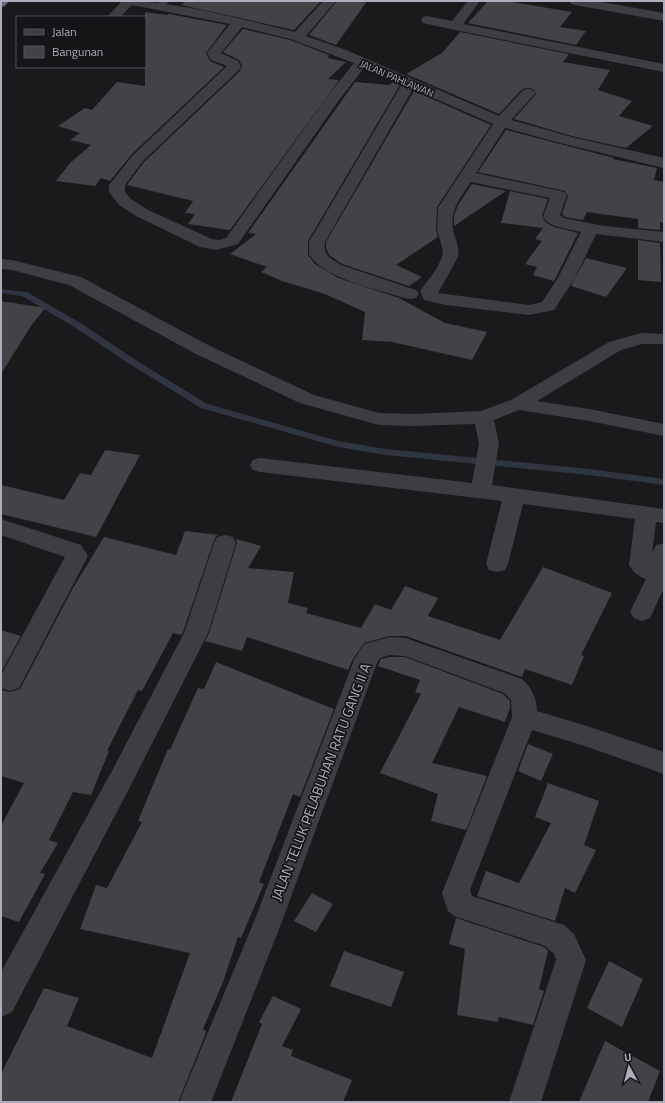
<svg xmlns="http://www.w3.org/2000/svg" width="665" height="1103" font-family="'Titillium Web',sans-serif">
  <rect width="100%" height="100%" fill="#1a1a1d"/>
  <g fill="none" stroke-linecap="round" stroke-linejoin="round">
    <polygon fill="#2f3642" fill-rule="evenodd" points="1,289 27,292 82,324 134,359 207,404 338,441 386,449 589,469 664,479 664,485 589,475 386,455 338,447 201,408 128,363 76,328 22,296 1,293"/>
  </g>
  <g fill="#424247">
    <polygon points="186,1 321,1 294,30 181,5"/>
    <polygon points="337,1 367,1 336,45 309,35"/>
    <polygon points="488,1 506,1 572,12 560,27 586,31 576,45 468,23"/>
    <polygon points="145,12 167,15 169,14 227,25 206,53 210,61 224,67 132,154 110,181 101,178 95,186 56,181 70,163 91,145 70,140 80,133 58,126 85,108 92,110 117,82 145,86"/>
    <polygon points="243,29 290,40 329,55 328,58 346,62 328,79 339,80 230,230 188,224 195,214 185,213 193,201 127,185 144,162 240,71 242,66 239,60 223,52"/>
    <polygon points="460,32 569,54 563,62 610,70 598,90 632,101 619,116 653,126 626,148 572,136 514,119 536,94 533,89 528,88 522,89 499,114 406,74 442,53"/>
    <polygon points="355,82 389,85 394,82 400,85 308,241 308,255 315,264 338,278 399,298 445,323 487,332 472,360 392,342 362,340 365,312 325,294 282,281 261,272 267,267 230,254 256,234 248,233"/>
    <polygon points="414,91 491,125 437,207 436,229 438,237 396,265 422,277 409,286 342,264 329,255 326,247 326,242"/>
    <polygon points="506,130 614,158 613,159 657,168 654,180 664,182 664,223 660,222 660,230 638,228 638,219 587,212 583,220 565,217 562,214 568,196 565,191 478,172"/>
    <polygon points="472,184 506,191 454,226 454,216 458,205"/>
    <polygon points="510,191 548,199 542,216 545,222 554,227 578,233 554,281 533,275 537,267 525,264 542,241 535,239 543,228 501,223"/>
    <polygon points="638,240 660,243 661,282 638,280"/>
    <polygon points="586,258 627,268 606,297 571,286"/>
    <polygon points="1,301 45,308 31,326 1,374"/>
    <polygon points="105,450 140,455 96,537 1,514 1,485 64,500 80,473 91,475"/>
    <polygon points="185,531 219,535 216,536 213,543 183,632 181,635 173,633 142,691 138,690 107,751 109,751 91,795 73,792 49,840 58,843 40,873 45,874 19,922 1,916 1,826 24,783 1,776 1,690 10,692 20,689 73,588 104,537 176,555"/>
    <polygon points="236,539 261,546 248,568 294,572 288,603 308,608 306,613 361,628 375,604 391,610 405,586 438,598 428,616 500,640 543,567 612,593 581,655 584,656 572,685 525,669 522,677 406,636 390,636 364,643 353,659 348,670 247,637 242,651 205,641 209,633 237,543"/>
    <polygon points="1,630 21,636 1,672"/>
    <polygon points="390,657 405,657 503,694 510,701 510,708 505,722 459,707 432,763 487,776 466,830 431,821 438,794 380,773 421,694 415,692 420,680 378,666 381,659"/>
    <polygon points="216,662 334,709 300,797 293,794 259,882 264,884 241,938 238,937 223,982 203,1029 206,1031 204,1038 178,1102 1,1102 1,1074 44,988 79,998 67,1026 152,1058 190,953 80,929 96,885 107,888 142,822 138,821 168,749 170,750 198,688 204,689"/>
    <polygon points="528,744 553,754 541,781 518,771"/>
    <polygon points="548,783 599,801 584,845 596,850 575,893 565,888 555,921 477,896 486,871 519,883 551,823 535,817"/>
    <polygon points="312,893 333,904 316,932 294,921"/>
    <polygon points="456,918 544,947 548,951 539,989 544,991 533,1025 499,1017 498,1022 457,1015 465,949 449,944"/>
    <polygon points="344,951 404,972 391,1007 330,986"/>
    <polygon points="609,961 643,979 622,1027 587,1008"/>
    <polygon points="273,996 301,1009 282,1046 293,1050 291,1056 352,1080 343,1102 231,1102 262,1024 259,1022"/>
    <polygon points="605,1041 660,1071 648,1102 579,1102"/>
  </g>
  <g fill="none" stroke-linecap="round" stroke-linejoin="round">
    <polygon fill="#3d3d44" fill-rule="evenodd" points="160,1 169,1 162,9 156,9 155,7"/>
    <g fill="#3d3d44" fill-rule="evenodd">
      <path d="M122 1C181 1 238 19 295 32L323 1H336L306 36 346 50 499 116 523 90 528 89 533 90 535 93 533 96 511 120 572 137 664 158V168L564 144 505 128 476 173 565 192 567 195 560 215 564 218 604 226 664 232V242L596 234 575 278 554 310 529 315 446 305 424 300 420 291 437 268 442 257 443 251 437 229 438 208 493 124 413 89 325 242C323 256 330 258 341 265L416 290 419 294 416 298 410 299 404 298C377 289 323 279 309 254V242L402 84 364 68 339 100 238 244 216 250 200 247 136 216 119 205 109 192V185L133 155 227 66 211 60 207 53 230 24 132 5 120 17H107ZM242 27 290 39 354 63 329 94 226 238 219 240 212 239 148 210 131 199 125 192V185L143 161 239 70 241 67 238 61 221 53ZM471 182 550 198 543 217C550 228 569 229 581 232L558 278 542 302 529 305 438 293 458 257C460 247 455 239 453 230 450 209 460 198 471 182Z"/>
      <polygon points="468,1 480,1 463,24 664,64 664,72 455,30 423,23 421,20 423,17 427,16 452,21"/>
      <polygon points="569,1 596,1 664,13 664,21 575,5 571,4"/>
      <path d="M1 259 12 260 81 277 210 346 314 395 379 413 413 414 481 411 511 400 609 342 641 333 664 334V344H642L621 350 537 401 589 409 664 424V436L589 421 519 410 494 420 499 443 492 485 664 509V523L656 522 652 554 656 545 664 543V588L650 618 642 621 634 618 630 612 646 579C638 576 633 572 629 565L635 519 523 504 508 564 505 570 497 572 489 570 486 564 502 501 260 472 253 470 250 465 253 460 260 458 472 483 479 443 475 424 413 426 379 425 300 403 196 354 69 285 12 270 1 269Z"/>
      <polygon points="1,519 81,545 88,556 19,688 10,691 1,688 1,675 65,557 1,535"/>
      <polygon points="225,535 233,537 236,543 208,633 131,785 12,1012 1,1017 1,972 113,769 184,633 214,543 217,537"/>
      <path d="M390 637 406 638 414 641 522 679C531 687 537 698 537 711L587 726 664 752V774L585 746 532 730 470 890 472 896 564 925 574 934 586 960 541 1102H509L556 960 554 954 545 946 454 916 448 911 442 893 512 717 511 700 504 693 405 656 390 655 380 658 377 663 281 924 211 1102H179L253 924 354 660 364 644Z"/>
    </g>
    <polygon fill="#666873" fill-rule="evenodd" points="1,1 9,1 5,6 1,7"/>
  </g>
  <g text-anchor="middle" stroke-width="3.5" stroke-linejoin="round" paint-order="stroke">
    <g font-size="10" fill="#acaebd" stroke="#151518">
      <text transform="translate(397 78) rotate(23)" y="4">JALAN PAHLAWAN</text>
    </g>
    <g font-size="14" fill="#acaebd" stroke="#151518">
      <text transform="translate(321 782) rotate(-69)" y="5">JALAN TELUK PELABUHAN RATU GANG II A</text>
    </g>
  </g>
  <rect width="665" height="1103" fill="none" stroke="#acaebd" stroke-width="4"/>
  <rect x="16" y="16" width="130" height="52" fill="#151518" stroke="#51525a"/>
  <rect x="24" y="29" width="20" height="6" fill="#3d3d44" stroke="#51525a"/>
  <text x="52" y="36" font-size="12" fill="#acaebd">Jalan</text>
  <rect x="24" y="46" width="20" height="12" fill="#424247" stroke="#51525a"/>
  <text x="52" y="56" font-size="12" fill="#acaebd">Bangunan</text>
  <g transform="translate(629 1067) rotate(353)" stroke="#151518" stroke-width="3" paint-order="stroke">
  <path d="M0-3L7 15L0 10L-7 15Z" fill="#acaebd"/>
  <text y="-6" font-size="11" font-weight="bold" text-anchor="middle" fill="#acaebd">U</text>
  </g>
</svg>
